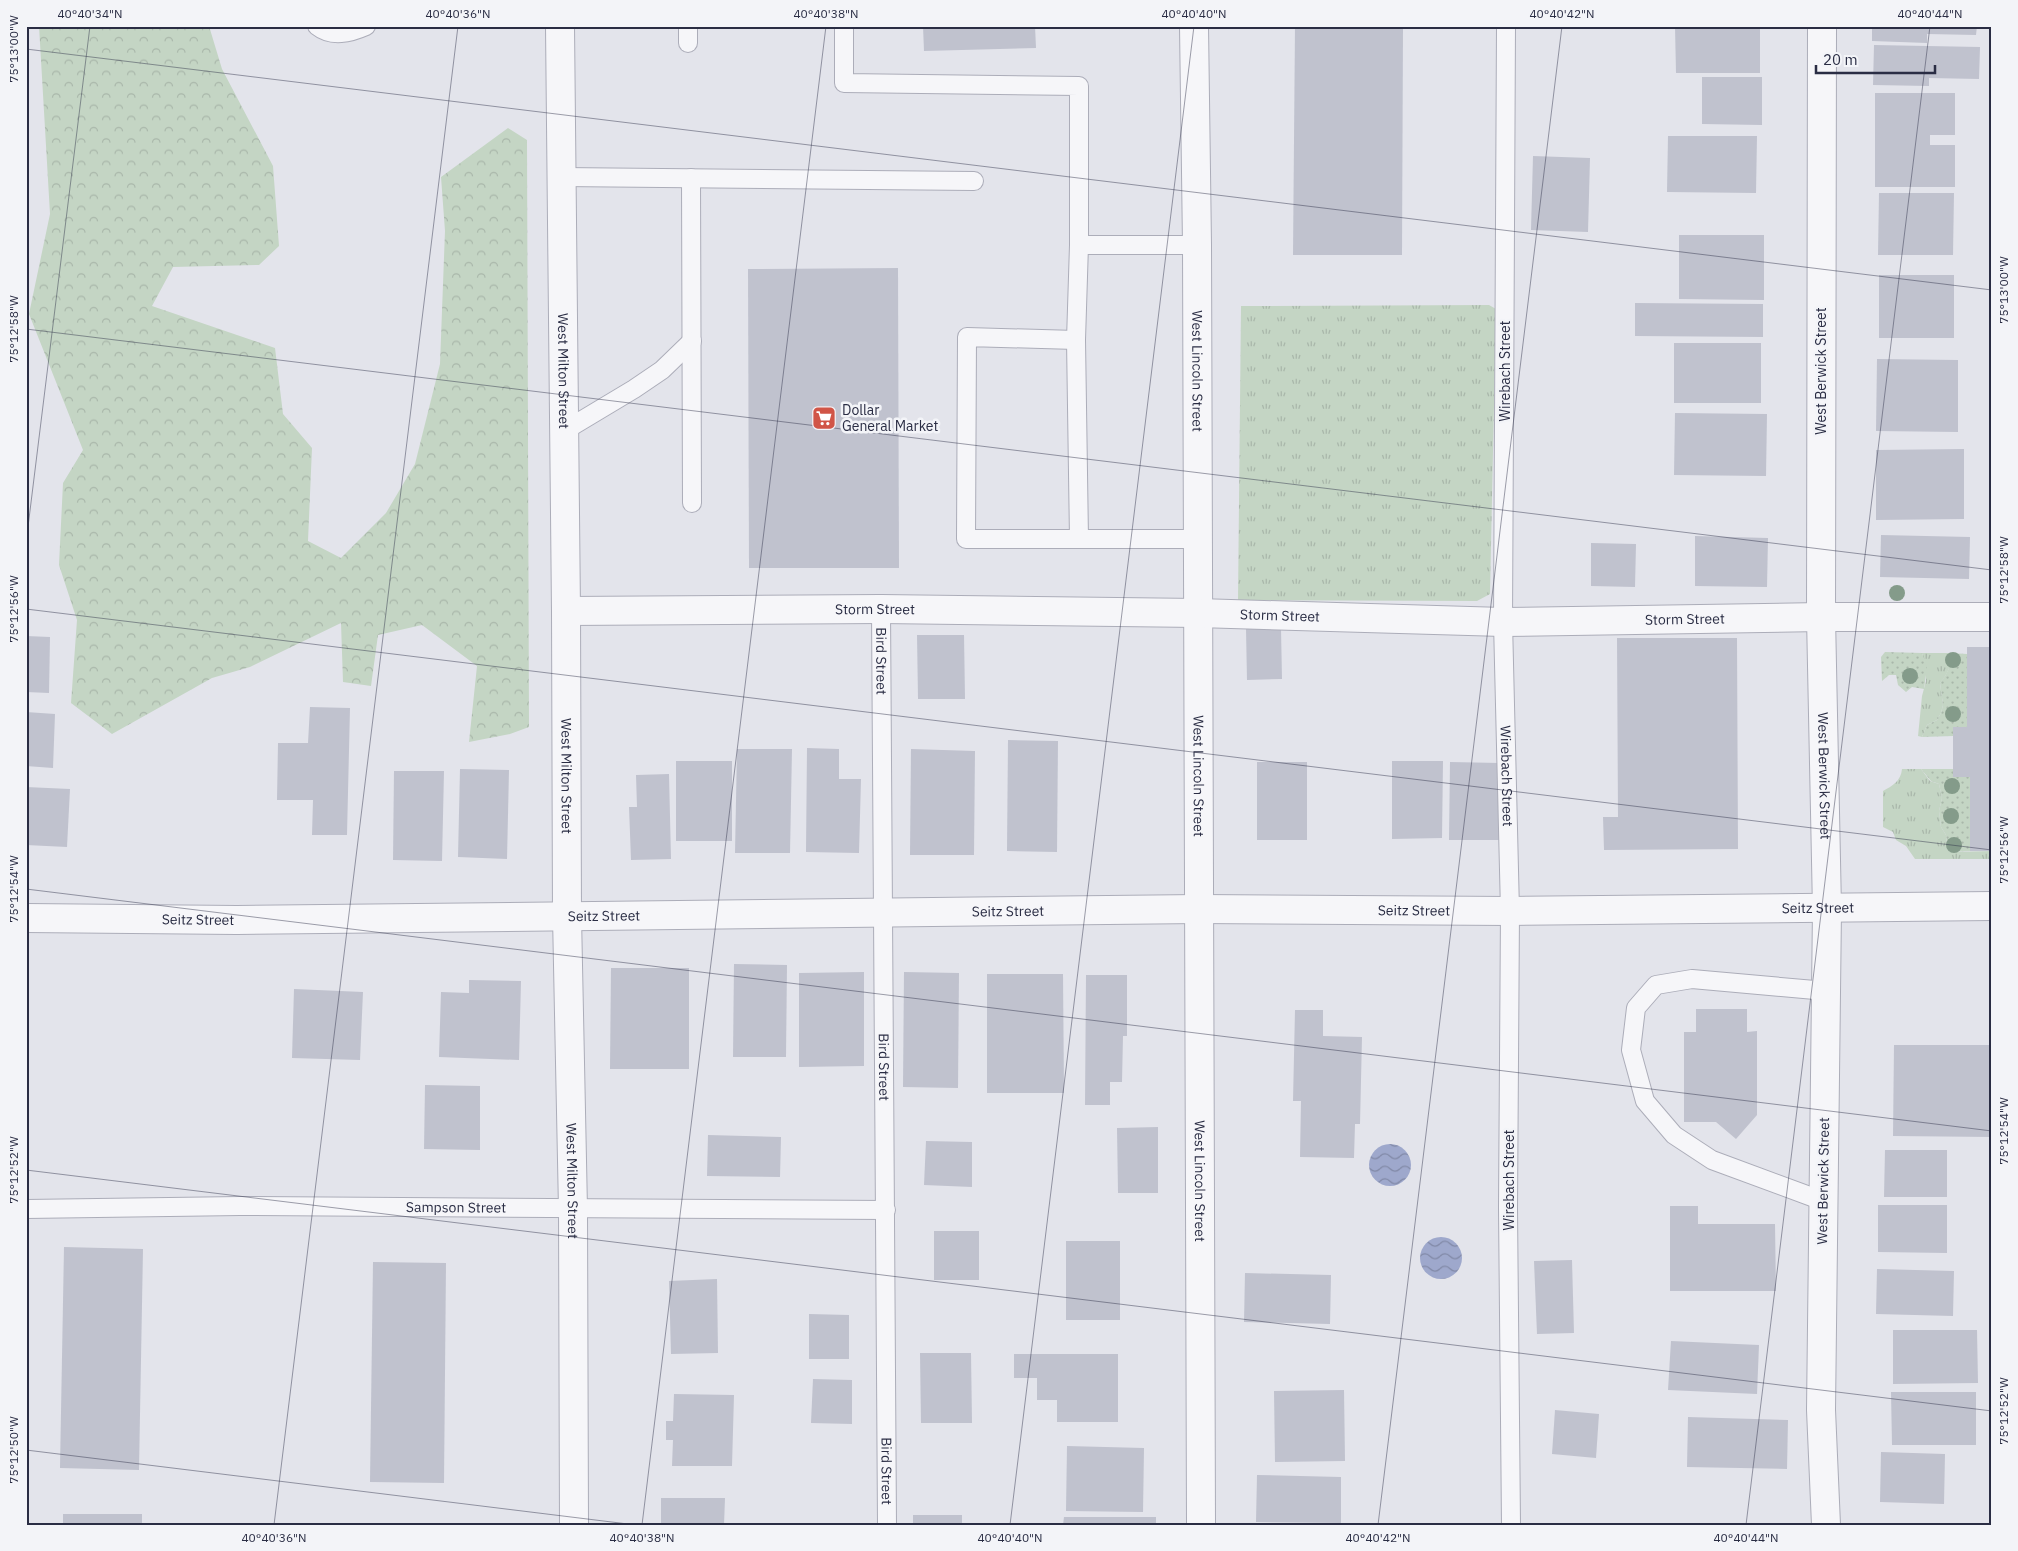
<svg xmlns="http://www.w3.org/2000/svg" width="2018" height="1551" font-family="'IBM Plex Sans',sans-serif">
  <defs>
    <pattern id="grass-tufts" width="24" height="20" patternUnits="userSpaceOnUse" patternTransform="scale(1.25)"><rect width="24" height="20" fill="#c4d5c4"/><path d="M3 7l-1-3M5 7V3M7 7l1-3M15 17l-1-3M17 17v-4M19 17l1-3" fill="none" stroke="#a9b7aa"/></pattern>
    <pattern id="forest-crowns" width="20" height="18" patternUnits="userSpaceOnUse" patternTransform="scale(1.25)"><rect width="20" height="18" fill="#c4d5c4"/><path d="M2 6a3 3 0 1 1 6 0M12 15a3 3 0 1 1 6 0" fill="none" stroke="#a9b7aa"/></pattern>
    <pattern id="garden-dots" width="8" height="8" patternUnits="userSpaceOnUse" patternTransform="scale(1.25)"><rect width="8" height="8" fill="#c4d5c4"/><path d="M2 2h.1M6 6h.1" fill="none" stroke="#a9b7aa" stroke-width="1.8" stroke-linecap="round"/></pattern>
    <pattern id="water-waves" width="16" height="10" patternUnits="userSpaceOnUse" patternTransform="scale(1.25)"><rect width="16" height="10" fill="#9ea8cc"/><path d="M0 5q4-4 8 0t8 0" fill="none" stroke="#8189a7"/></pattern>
  </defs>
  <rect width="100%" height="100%" fill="#e3e4eb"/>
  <g fill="url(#grass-tufts)">
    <polygon points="1489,305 1496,309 1490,594 1477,601 1238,600 1241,306"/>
    <path d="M1922 653H1951C1951 666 1948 674 1940 683L1943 705 1941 713 1937 720 1927 725 1922 737 1918 736 1922 696 1926 681V668Z"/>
    <path d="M1902 769H1921L1930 781 1939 784 1942 798 1939 811 1941 827 1946 835 1947 848 1950 852 1992 851V859H1915L1906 846 1896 840 1893 832 1883 827V791C1892 786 1901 781 1902 769Z"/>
  </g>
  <polygon fill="url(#forest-crowns)" points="39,26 209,26 222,69 273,166 279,246 259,265 173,267 152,306 275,348 283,414 312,448 308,541 341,558 386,513 415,464 440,364 445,231 441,177 508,128 527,140 529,727 510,734 469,742 477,666 422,625 378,635 371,686 343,682 341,623 250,667 212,678 112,734 71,703 77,620 59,565 63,483 83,450 29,314 50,214"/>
  <g fill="url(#garden-dots)">
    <polygon points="1885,652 1922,653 1927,668 1924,689 1912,687 1906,692 1898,685 1896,675 1889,675 1882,681 1881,657"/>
    <path d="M1951 653 1967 654V727H1953V736L1922 737 1927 725 1937 720 1941 713 1943 705 1940 683C1948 673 1951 666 1951 653Z"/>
    <polygon points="1921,769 1953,769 1953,777 1970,777 1970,851 1950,852 1947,848 1946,835 1941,827 1939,811 1942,798 1939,784 1931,781"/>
  </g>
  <g fill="url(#water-waves)">
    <circle cx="1390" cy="1165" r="21"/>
    <circle cx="1441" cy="1258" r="21"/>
  </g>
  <g fill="#c0c2ce">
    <polygon points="923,26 1035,26 1036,48 924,51"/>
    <polygon points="1295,26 1403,26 1402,255 1293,255"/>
    <polygon points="1675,26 1760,26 1760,73 1676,73"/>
    <polygon points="1872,26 1977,26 1976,35 1927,34 1927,43 1872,41"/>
    <polygon points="1874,45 1980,47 1979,79 1929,78 1929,86 1873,85"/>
    <polygon points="1702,77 1762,77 1762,125 1702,124"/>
    <polygon points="1875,93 1955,93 1955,135 1930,135 1930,145 1955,145 1955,187 1875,187"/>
    <polygon points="1668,136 1757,136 1756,193 1667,192"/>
    <polygon points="1533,156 1590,158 1588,232 1531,230"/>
    <polygon points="1879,193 1954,193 1953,255 1878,255"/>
    <polygon points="1679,235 1764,235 1764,300 1679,299"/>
    <polygon points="898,268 899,568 749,568 748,269"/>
    <rect x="1879" y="275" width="75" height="63"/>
    <polygon points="1635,303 1763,304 1763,337 1635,336"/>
    <rect x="1674" y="343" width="87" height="60"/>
    <polygon points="1877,359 1958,360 1958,432 1876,431"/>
    <polygon points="1675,413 1767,414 1766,476 1674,475"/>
    <polygon points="1964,449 1964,519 1876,520 1876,450"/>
    <polygon points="1881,535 1970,537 1969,579 1880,577"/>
    <polygon points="1695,536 1768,538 1767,587 1695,586"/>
    <polygon points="1591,543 1636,544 1635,587 1591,586"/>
    <polygon points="1246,629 1281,629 1282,679 1247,680"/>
    <polygon points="917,635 964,635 965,699 918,699"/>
    <polygon points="26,636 50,637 49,693 26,692"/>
    <polygon points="1617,638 1737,638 1738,849 1604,850 1603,817 1618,817"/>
    <polygon points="1967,647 1992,647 1992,851 1970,851 1970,777 1953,777 1953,727 1967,727"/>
    <polygon points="310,707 350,708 347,835 312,835 313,800 277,800 278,743 308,743"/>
    <polygon points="26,712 55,714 53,768 26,766"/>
    <polygon points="1008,740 1058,741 1057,852 1007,851"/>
    <polygon points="807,748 839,749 839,779 861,779 859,853 806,852"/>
    <polygon points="737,749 792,749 790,853 735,853"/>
    <polygon points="911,749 975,751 974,855 910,855"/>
    <rect x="676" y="761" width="56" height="80"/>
    <polygon points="1392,761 1443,761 1442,838 1392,839"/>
    <rect x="1257" y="762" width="50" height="78"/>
    <polygon points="1450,762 1500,763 1500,840 1449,840"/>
    <polygon points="460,769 509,770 507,859 458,857"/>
    <polygon points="394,771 444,771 442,861 393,860"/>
    <polygon points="669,774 671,859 631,860 629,807 637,807 636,775"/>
    <polygon points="26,787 70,789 67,847 26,845"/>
    <polygon points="734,964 787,965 786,1057 733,1057"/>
    <polygon points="611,968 689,968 689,1069 610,1069"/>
    <polygon points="864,972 864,1066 799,1067 799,973"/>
    <polygon points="904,972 959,973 958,1088 903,1087"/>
    <polygon points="987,974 1063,974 1064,1093 987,1093"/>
    <polygon points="1086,975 1127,975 1127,1036 1123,1036 1122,1082 1110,1082 1110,1105 1085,1105"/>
    <polygon points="469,980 521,981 519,1060 439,1057 441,992 469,993"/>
    <polygon points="294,989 363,992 360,1060 292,1058"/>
    <polygon points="1696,1009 1747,1009 1747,1032 1757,1031 1757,1115 1736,1139 1716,1122 1684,1122 1684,1032 1696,1032"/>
    <polygon points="1295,1010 1323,1010 1323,1036 1362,1037 1360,1124 1355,1124 1354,1158 1300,1157 1301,1101 1293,1101"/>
    <polygon points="1894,1045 1992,1045 1992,1137 1893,1136"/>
    <polygon points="425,1085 480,1086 480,1150 424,1149"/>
    <polygon points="1158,1127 1158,1193 1118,1193 1117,1128"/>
    <polygon points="708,1135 781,1137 780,1177 707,1176"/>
    <polygon points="926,1141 972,1142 972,1187 924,1185"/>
    <polygon points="1885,1150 1947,1150 1947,1197 1884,1197"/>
    <polygon points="1878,1205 1947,1205 1947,1253 1878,1252"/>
    <polygon points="1670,1206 1698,1206 1698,1224 1775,1224 1776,1291 1670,1291"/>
    <rect x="934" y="1231" width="45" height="49"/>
    <rect x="1066" y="1241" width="54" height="79"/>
    <polygon points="64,1247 143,1249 139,1470 60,1468"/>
    <polygon points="1572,1260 1574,1333 1537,1334 1534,1261"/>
    <polygon points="373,1262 446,1263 444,1483 370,1482"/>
    <polygon points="1877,1269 1954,1271 1953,1316 1876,1314"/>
    <polygon points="1245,1273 1331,1275 1330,1324 1244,1322"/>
    <polygon points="717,1279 718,1353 671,1354 669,1281"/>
    <polygon points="809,1314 849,1315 849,1359 809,1359"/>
    <polygon points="1893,1330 1977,1330 1978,1383 1893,1384"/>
    <polygon points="1671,1341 1759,1345 1757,1394 1668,1390"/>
    <polygon points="920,1353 971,1353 972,1423 921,1423"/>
    <polygon points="1014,1354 1118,1354 1118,1422 1057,1422 1057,1400 1037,1400 1037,1378 1014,1378"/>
    <polygon points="813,1379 852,1380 852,1424 811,1423"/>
    <polygon points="1344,1390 1345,1461 1275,1462 1274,1391"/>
    <polygon points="1891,1392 1976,1392 1976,1445 1892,1445"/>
    <polygon points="674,1394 734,1395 732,1466 672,1466 673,1440 666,1440 666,1421 673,1421"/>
    <polygon points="1555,1410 1599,1414 1596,1458 1552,1454"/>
    <polygon points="1688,1417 1788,1420 1787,1469 1687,1467"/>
    <polygon points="1067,1446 1144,1448 1143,1512 1066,1511"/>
    <polygon points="1881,1452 1945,1454 1944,1504 1880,1502"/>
    <polygon points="1257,1475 1341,1477 1341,1523 1256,1522"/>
    <polygon points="661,1498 725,1498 724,1525 661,1525"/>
    <rect x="63" y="1514" width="79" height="11"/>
    <rect x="913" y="1515" width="49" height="10"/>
    <polygon points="1064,1517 1156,1517 1156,1525 1063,1525"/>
  </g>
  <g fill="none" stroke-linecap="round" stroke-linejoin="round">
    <g stroke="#acadb9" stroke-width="20">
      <g id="service">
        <path d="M317 26C332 38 350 33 366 26"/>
        <polyline points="688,26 688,43"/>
        <polyline points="844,26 844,83 1079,86 1079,245"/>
        <path id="s1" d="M1506 26 1503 622 1510 911 1508 1208 1511 1525"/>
        <polyline points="561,177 974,181"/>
        <polyline points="691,178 692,503"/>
        <polyline points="1076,340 1079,245 1197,245"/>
        <polyline points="564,431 634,389 662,370 692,341"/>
        <polyline points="1079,539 1076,340 967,337 966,539 1198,539"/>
        <path id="s2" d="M881 609 887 1525"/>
        <polyline points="1823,1201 1712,1160 1674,1135 1645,1101 1631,1050 1636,1008 1656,985 1692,979 1826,991"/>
        <path id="s3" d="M26 1209 240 1206 886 1210"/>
      </g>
    </g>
    <g stroke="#acadb9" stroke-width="30">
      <g id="minor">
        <path id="s4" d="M560 26 566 611 567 916 573 1209 574 1525"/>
        <path id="s5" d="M1194 26 1197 245 1201 1525"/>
        <path id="s6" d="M1822 26 1821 617 1827 909 1821 1410 1826 1525"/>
        <path id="s7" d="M566 611 881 609 1198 613 1503 622 1821 617H1992"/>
        <path id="s8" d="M26 918 237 920 1199 909 1510 911 1992 906"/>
      </g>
    </g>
    <use href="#service" stroke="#f6f6f9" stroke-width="18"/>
    <use href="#minor" stroke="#f6f6f9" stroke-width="28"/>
  </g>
  <g fill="#849b8a">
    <circle cx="1897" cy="593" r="8"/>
    <circle cx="1953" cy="660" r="8"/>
    <circle cx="1910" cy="676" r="8"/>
    <circle cx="1953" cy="714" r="8"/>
    <circle cx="1952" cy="786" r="8"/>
    <circle cx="1951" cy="816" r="8"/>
    <circle cx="1954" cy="845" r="8"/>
  </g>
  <path fill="none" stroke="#2a2d44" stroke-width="1" stroke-opacity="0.45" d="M26 49 1992 290M26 329 1992 570M26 543 90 26M26 609 1992 850M26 889 1992 1131M26 1170 1992 1411M26 1450 636 1525M274 1525 458 26M642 1525 826 26M1010 1525 1194 26M1378 1525 1562 26M1746 1525 1930 26"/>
  <defs>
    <g id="supermarket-square" transform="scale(1.25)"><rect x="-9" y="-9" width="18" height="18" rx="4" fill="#d15547" stroke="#f3f4f8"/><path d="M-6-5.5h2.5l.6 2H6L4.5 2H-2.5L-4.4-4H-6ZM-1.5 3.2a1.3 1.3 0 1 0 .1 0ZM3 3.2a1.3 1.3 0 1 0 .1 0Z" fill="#fff"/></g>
  </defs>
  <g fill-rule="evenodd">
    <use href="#supermarket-square" x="824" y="418"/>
  </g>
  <g text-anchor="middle" stroke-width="5" stroke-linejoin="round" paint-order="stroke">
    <g font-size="14" fill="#2a2d44" stroke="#f3f4f8">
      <text dy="5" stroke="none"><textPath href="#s5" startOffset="345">West Lincoln Street</textPath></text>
      <text dy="5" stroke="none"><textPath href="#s4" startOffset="345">West Milton Street</textPath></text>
      <text transform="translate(1505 371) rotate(-90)" y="5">Wirebach Street</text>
      <text transform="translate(1821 371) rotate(-90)" y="5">West Berwick Street</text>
      <text dy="5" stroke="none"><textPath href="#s7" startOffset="309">Storm Street</textPath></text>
      <text dy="5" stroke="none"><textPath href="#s7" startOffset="714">Storm Street</textPath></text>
      <text dy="5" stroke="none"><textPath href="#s7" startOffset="1119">Storm Street</textPath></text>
      <text dy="5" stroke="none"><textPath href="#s2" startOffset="52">Bird Street</textPath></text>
      <text dy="5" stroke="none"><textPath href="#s5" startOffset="750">West Lincoln Street</textPath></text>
      <text dy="5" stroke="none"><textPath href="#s4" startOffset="750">West Milton Street</textPath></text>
      <text dy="5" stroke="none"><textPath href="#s1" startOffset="750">Wirebach Street</textPath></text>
      <text dy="5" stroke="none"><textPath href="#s6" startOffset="750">West Berwick Street</textPath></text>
      <text dy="5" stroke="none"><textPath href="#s8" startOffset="1792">Seitz Street</textPath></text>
      <text dy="5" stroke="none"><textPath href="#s8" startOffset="1388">Seitz Street</textPath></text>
      <text dy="5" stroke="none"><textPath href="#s8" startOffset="982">Seitz Street</textPath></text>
      <text dy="5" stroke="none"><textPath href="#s8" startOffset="578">Seitz Street</textPath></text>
      <text dy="5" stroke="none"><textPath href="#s8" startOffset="172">Seitz Street</textPath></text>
      <text dy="5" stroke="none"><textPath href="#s2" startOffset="458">Bird Street</textPath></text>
      <text dy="5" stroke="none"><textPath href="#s4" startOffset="1155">West Milton Street</textPath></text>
      <text dy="5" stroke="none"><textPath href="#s5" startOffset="1155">West Lincoln Street</textPath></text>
      <text transform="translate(1509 1180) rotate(-90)" y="5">Wirebach Street</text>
      <text transform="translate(1823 1181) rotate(-89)" y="5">West Berwick Street</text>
      <text dy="5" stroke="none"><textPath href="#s3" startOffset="430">Sampson Street</textPath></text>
      <text dy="5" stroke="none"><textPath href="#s2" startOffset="862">Bird Street</textPath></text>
    </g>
    <g font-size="14" fill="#2a2d44" stroke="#f3f4f8" text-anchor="start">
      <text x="842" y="415">Dollar<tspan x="842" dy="16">General Market</tspan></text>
    </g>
  </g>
  <rect width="2018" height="1551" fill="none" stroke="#f3f4f8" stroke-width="55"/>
  <path d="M1816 65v8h119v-8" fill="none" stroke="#2a2d44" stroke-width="2.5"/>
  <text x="1823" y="65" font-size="15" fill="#2a2d44" stroke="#f3f4f8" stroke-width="4" paint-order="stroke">20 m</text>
  <rect x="28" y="28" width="1962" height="1496" fill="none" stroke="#2a2d44" stroke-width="2"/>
  <g font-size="12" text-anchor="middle" fill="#2a2d44">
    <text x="90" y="18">40°40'34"N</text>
    <text x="458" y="18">40°40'36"N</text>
    <text x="826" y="18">40°40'38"N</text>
    <text x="1194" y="18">40°40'40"N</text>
    <text x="1562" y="18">40°40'42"N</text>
    <text x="1930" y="18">40°40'44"N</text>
    <text transform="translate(14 49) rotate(-90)" y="4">75°13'00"W</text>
    <text transform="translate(2004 290) rotate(-90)" y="4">75°13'00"W</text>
    <text transform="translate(14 329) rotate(-90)" y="4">75°12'58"W</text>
    <text transform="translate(2004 570) rotate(-90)" y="4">75°12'58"W</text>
    <text transform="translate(14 609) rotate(-90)" y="4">75°12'56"W</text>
    <text transform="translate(2004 850) rotate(-90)" y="4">75°12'56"W</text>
    <text transform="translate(14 889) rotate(-90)" y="4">75°12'54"W</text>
    <text transform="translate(2004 1131) rotate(-90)" y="4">75°12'54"W</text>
    <text transform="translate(14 1170) rotate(-90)" y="4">75°12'52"W</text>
    <text transform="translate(2004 1411) rotate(-90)" y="4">75°12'52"W</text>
    <text transform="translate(14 1450) rotate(-90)" y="4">75°12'50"W</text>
    <text x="274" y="1542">40°40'36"N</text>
    <text x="642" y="1542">40°40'38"N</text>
    <text x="1010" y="1542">40°40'40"N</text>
    <text x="1378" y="1542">40°40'42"N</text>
    <text x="1746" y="1542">40°40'44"N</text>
  </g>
</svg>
